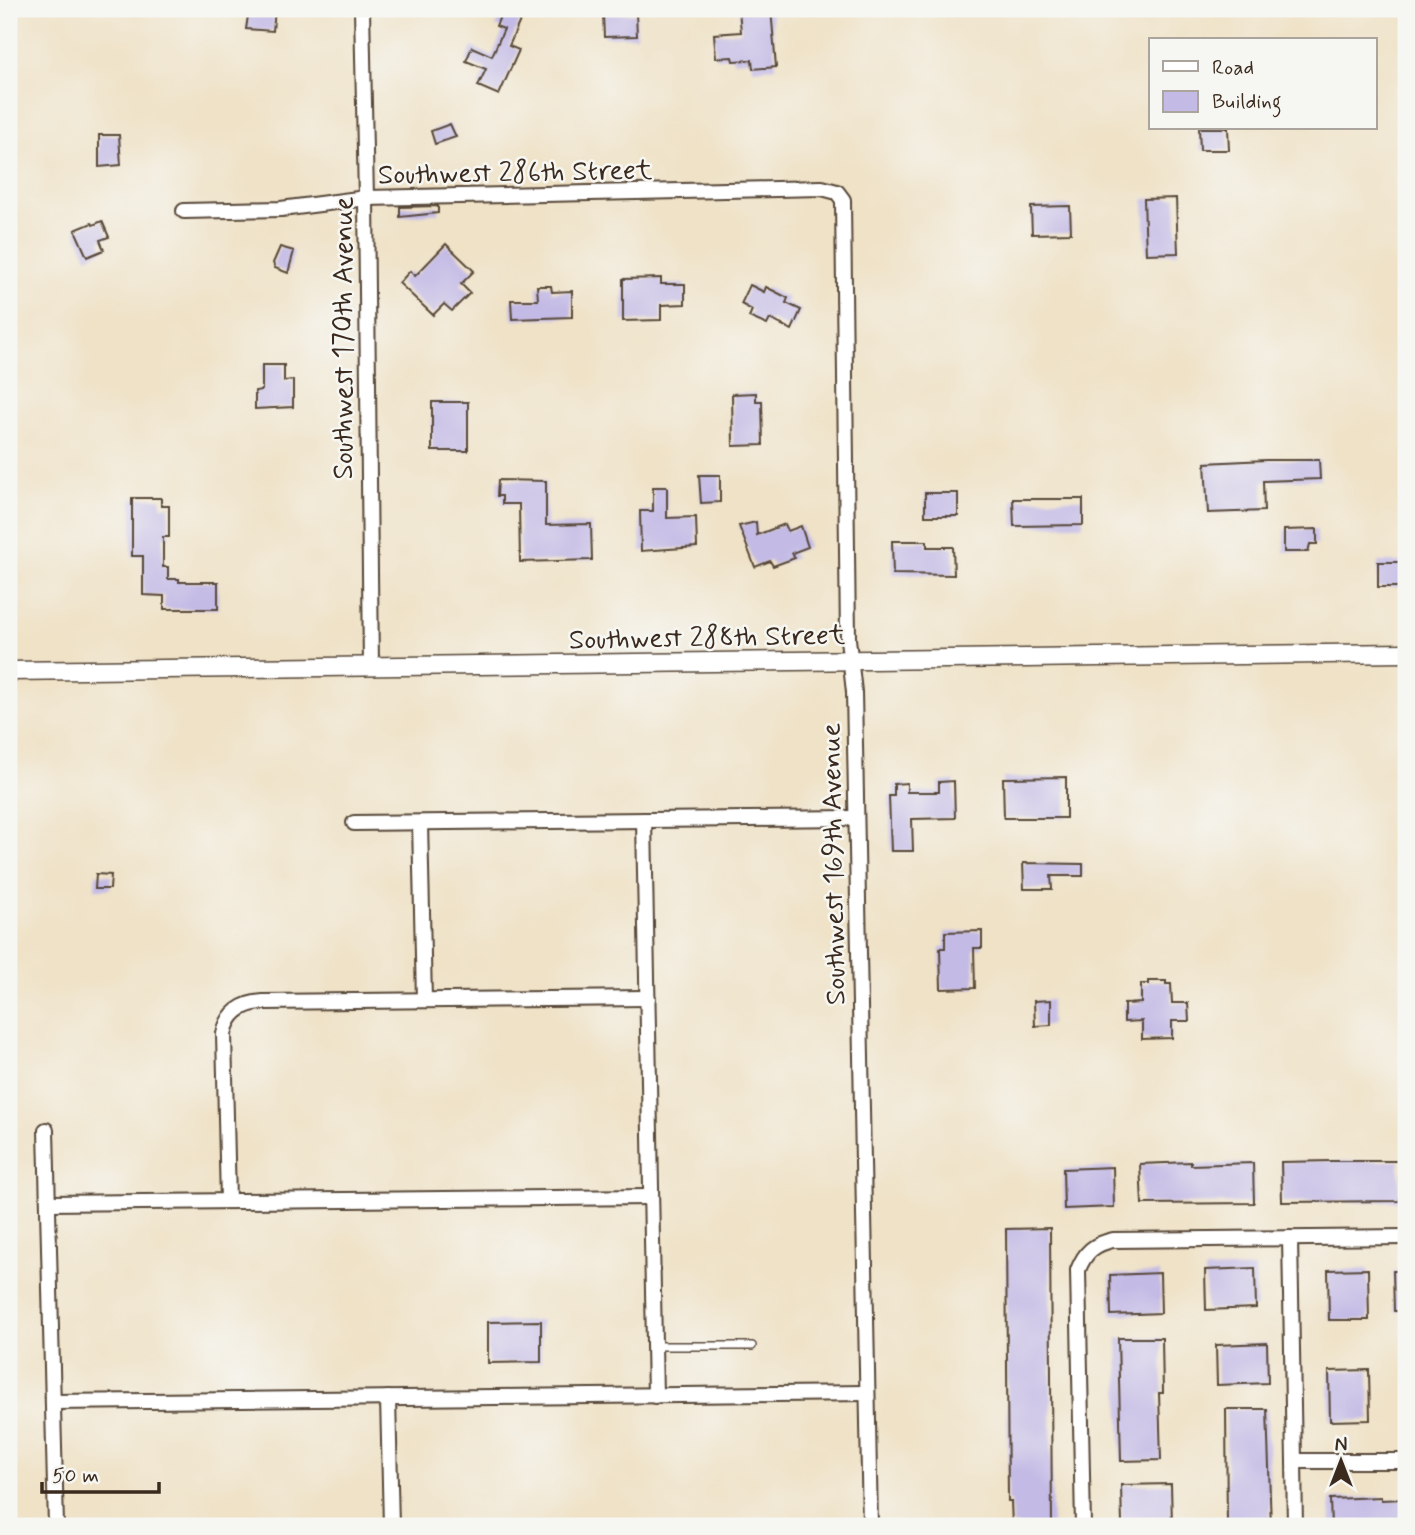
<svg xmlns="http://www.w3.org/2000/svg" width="1415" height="1535" font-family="Mynerve,sans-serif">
  <rect width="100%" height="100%" fill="#f6f6f2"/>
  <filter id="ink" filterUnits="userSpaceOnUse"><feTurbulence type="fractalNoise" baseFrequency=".0143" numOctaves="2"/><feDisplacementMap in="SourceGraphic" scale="14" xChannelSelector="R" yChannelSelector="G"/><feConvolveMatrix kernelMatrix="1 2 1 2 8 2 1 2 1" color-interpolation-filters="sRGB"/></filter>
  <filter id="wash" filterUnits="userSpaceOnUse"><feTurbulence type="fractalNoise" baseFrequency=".00686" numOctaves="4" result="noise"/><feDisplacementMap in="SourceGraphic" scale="28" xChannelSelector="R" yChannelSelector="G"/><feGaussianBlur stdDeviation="1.57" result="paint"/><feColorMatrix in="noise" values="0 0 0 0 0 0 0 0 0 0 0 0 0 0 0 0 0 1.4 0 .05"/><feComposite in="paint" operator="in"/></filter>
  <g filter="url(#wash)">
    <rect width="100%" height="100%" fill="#efe2c7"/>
    <g id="blocks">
      <g fill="#c3bae5">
        <polygon points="249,9 275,9 273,31 246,29"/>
        <polygon points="503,9 525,9 509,46 519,50 499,95 478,86 486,69 466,61 472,47 492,56 504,29 496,26"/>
        <polygon points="739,9 771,9 776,67 753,69 752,60 733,61 732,57 716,58 714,34 741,32"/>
        <polygon points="636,13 637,36 604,37 603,14"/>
        <polygon points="450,124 456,137 435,144 431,131"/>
        <polygon points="1199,128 1228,128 1229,150 1200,150"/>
        <polygon points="99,135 119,135 121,165 99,167"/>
        <polygon points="1176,198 1178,253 1146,254 1144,199"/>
        <polygon points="438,206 438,213 400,217 400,207"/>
        <polygon points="1070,206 1071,233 1032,234 1031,207"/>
        <polygon points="102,221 109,237 100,240 104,250 87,257 75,230 92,223 93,225"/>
        <polygon points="446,244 474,271 461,284 470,293 452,311 444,304 433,315 399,283 410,271 415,276"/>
        <polygon points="280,247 294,251 288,273 275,268 273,263"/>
        <polygon points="661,278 661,284 685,284 685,304 661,305 661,320 623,321 623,279"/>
        <polygon points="750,285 764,292 766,287 788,298 786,303 801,310 792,330 770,319 767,325 749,317 752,310 741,304"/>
        <polygon points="537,286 551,286 552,292 572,291 572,317 512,319 511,300 538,300"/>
        <polygon points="262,365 284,365 284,381 293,380 293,407 255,409 255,391 262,390"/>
        <polygon points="756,393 756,401 762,401 763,445 733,446 732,394"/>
        <rect x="432" y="402" width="36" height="49"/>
        <polygon points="1266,460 1319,460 1320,479 1263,481 1264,511 1208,513 1205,463"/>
        <polygon points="699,475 720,475 720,502 701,503"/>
        <polygon points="498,480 546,481 546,525 591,524 592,560 520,562 519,504 502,504 502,496 497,496"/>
        <polygon points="653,487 667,487 667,518 696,517 697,547 641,551 640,511 653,511"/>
        <rect x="925" y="493" width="33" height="23"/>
        <polygon points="132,498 161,498 161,506 169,506 169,537 163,537 163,567 168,567 168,579 179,579 179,582 218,582 218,609 164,609 164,596 143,595 143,556 132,556"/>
        <polygon points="1013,499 1083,499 1083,525 1014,526"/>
        <polygon points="756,522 757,535 785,524 788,531 801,526 808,547 792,553 795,558 773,566 770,561 755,567 739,526"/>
        <polygon points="1317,529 1317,544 1310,544 1308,552 1284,552 1284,530"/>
        <polygon points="892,541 927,541 927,547 953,547 954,575 893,574"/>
        <polygon points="1378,562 1405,562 1404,587 1378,587"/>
        <polygon points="1066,777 1066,818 1004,818 1003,778"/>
        <polygon points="954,781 955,818 912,819 913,851 891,851 889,796 894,796 894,784 907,783 907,792 939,792 939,782"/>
        <polygon points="1023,863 1083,864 1083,876 1051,876 1052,889 1024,889"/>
        <polygon points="96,874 111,875 110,889 95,889"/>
        <polygon points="982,931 982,948 974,948 975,988 941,989 940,948 945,948 945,932"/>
        <polygon points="1148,981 1166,981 1166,984 1171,984 1172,1003 1188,1003 1189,1021 1172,1021 1172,1038 1142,1039 1142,1021 1124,1022 1124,1004 1141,1003 1141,984 1148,984"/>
        <polygon points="1051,1000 1051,1025 1035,1026 1034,1001"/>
        <polygon points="1332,1161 1399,1161 1400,1201 1282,1202 1281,1162"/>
        <polygon points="1191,1162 1191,1165 1253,1163 1254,1203 1142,1204 1140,1164"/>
        <polygon points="1113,1167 1114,1207 1064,1209 1063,1169"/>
        <polygon points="1050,1228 1052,1526 1012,1526 1011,1501 1008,1501 1006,1229"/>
        <polygon points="1255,1268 1256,1308 1206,1310 1205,1270"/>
        <polygon points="1368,1269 1369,1320 1329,1320 1328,1270"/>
        <polygon points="1393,1271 1406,1271 1406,1311 1394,1311"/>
        <polygon points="1160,1273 1161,1313 1111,1315 1110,1275"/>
        <polygon points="541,1321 541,1362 488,1363 488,1322"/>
        <polygon points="1118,1338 1162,1338 1163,1393 1159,1393 1161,1460 1121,1461"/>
        <polygon points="1267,1343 1268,1383 1217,1385 1216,1345"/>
        <polygon points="1369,1370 1370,1420 1330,1421 1329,1371"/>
        <polygon points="1226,1409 1267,1409 1271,1526 1227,1526"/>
        <polygon points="1171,1484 1172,1524 1122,1525 1121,1485"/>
        <polygon points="1381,1497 1381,1500 1406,1499 1406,1526 1331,1526 1330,1499"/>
      </g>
    </g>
  </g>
  <g filter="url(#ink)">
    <use href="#blocks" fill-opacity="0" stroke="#564637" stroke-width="2"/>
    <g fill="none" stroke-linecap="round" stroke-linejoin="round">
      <g stroke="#564637" stroke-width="10">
        <polyline id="service" points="654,1346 752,1346"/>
      </g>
      <g stroke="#564637" stroke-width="18">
        <g id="minor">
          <polyline points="362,9 366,198 371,666"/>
          <polyline points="184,211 281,209 366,198 822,188 837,192 843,200 848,639 854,692 870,1526"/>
          <polyline points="644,820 655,1396"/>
          <polyline points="354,823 856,818"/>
          <polyline points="420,823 424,1000"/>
          <polyline points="46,1130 56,1526"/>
          <path d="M228 1201 224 1034C228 1013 242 1003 263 1002L648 998"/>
          <polyline points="48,1203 650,1197"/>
          <polyline points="1290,1238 1294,1461 1406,1461"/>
          <polyline points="388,1398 391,1526"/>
          <polyline points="53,1402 867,1393"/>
          <polyline points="1294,1461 1295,1526"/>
          <path d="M1083 1526 1078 1270C1085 1252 1094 1244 1113 1240L1406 1237"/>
        </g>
      </g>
      <g stroke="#564637" stroke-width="21">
        <polyline id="tertiary" points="9,671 1406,653"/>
      </g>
      <use href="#service" stroke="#fff" stroke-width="7"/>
      <use href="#minor" stroke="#fff" stroke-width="14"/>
      <use href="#tertiary" stroke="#fff" stroke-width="18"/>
    </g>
  </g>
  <g text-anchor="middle" stroke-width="5" stroke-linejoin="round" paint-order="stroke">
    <g font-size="28" fill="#3b2a1e" stroke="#f6f6f2">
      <text transform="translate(515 171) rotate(-1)" y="10">Southwest 286th Street</text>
      <text transform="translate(342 338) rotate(-90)" y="10">Southwest 170th Avenue</text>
      <text transform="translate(707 636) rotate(-1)" y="10">Southwest 288th Street</text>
      <text transform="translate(832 864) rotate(-91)" y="10">Southwest 169th Avenue</text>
    </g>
  </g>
  <rect width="1415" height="1535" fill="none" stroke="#f6f6f2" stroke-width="35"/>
  <rect x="1149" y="38" width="228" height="91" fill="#f6f6f2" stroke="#aba49d" stroke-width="2"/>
  <rect x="1163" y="61" width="35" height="10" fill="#ffffff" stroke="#aba49d" stroke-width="2"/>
  <text x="1212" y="74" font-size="21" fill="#3b2a1e">Road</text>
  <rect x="1163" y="91" width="35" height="21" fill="#c3bae5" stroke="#aba49d" stroke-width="2"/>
  <text x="1212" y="108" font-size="21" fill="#3b2a1e">Building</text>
  <g transform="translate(1341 1461)" stroke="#f6f6f2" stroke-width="5" paint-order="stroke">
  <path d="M0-5L12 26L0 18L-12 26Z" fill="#3b2a1e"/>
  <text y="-10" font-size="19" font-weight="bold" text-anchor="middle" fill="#3b2a1e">N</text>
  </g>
  <path d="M42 1482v10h117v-10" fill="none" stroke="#3b2a1e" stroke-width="3.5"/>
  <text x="52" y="1482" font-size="21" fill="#3b2a1e" stroke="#f6f6f2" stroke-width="5" paint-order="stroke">50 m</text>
</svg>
